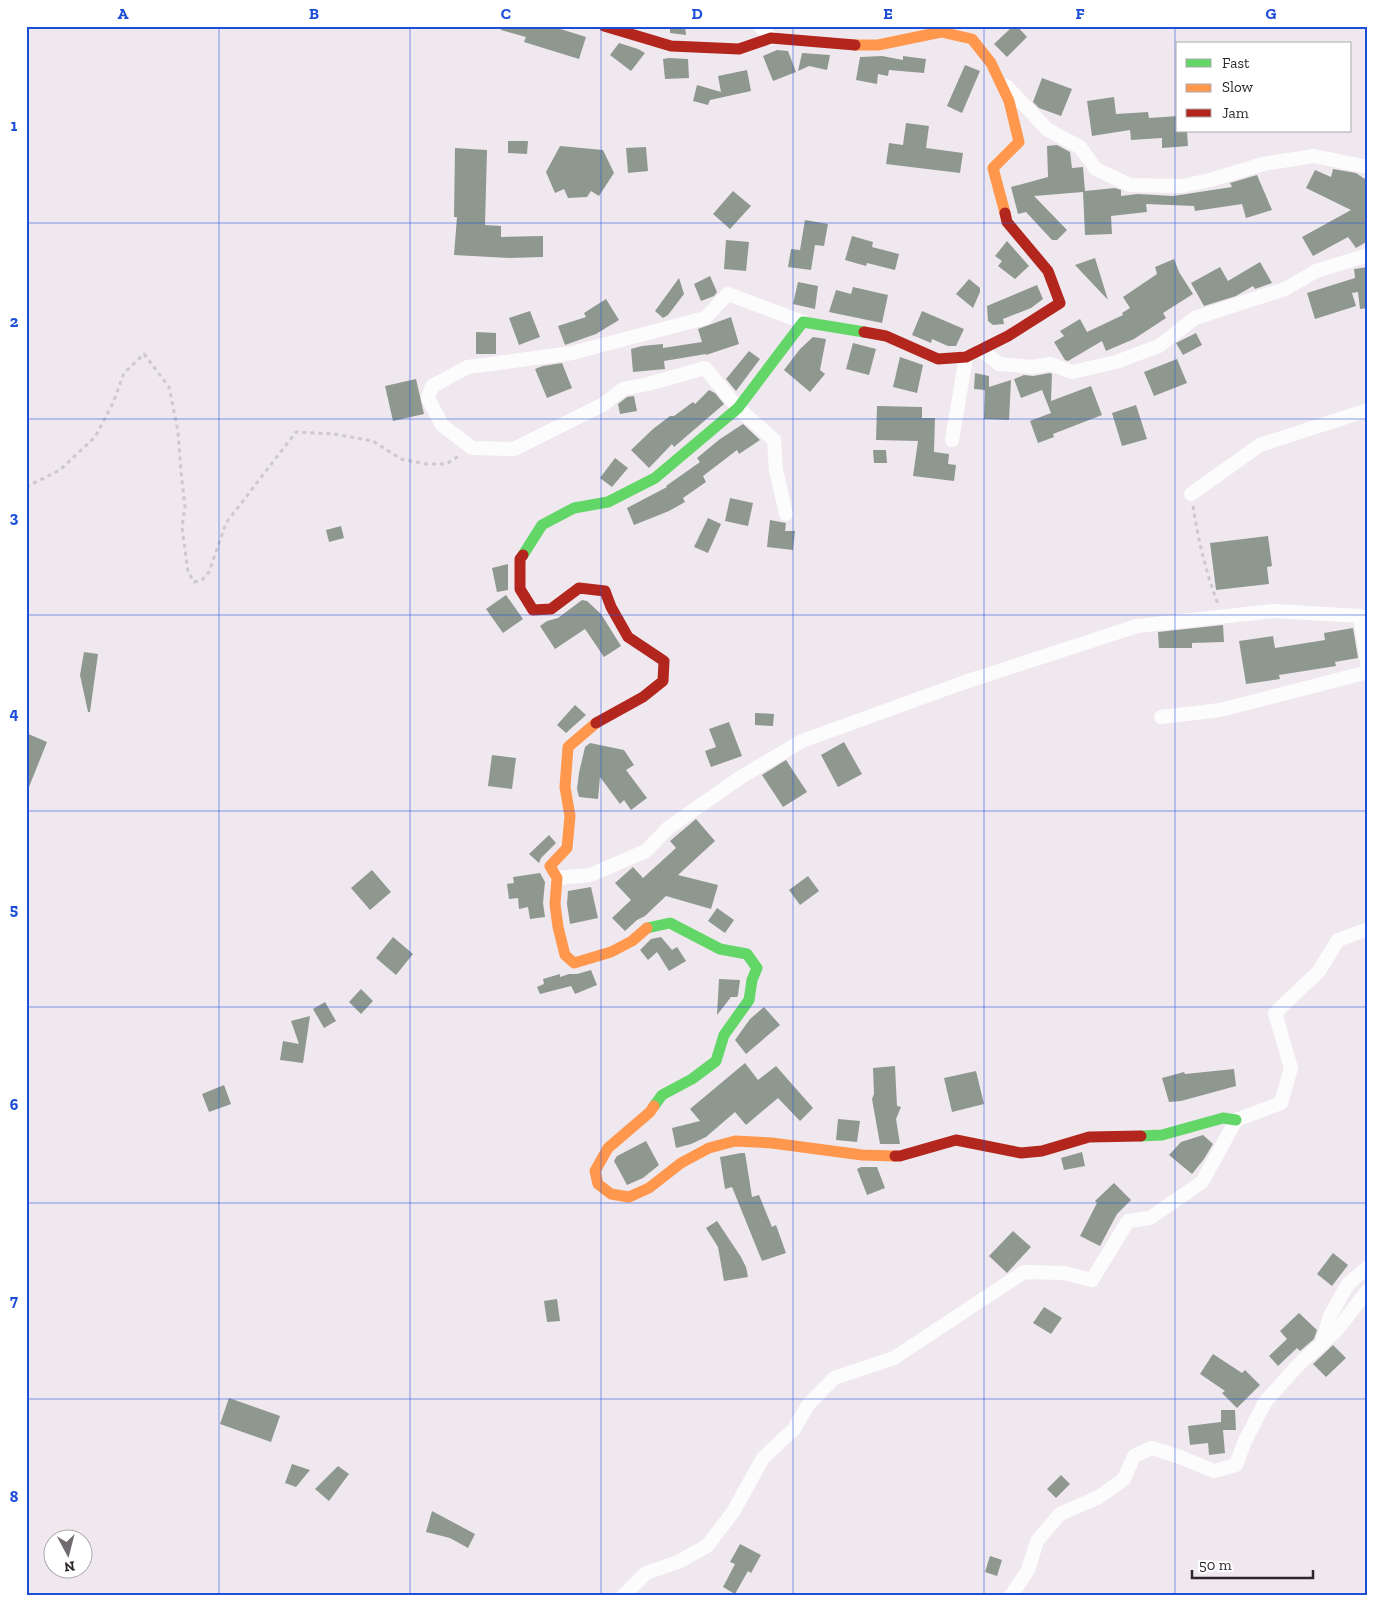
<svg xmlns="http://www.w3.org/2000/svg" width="1394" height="1622" font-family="'Zilla Slab',serif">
  <rect width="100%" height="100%" fill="#f0e8ef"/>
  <g fill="#8e988f">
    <polygon points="501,26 551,26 586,37 579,59 524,42 526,37 501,30"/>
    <polygon points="670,26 685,26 686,35 670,33"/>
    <polygon points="1013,26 1017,26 1027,37 1007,57 994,44"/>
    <polygon points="619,43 638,49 645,53 631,71 610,55"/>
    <polygon points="777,50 788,51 796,72 773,81 763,56"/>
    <polygon points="802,53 830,55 827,70 809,66 798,71"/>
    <polygon points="882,56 903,60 903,56 926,59 924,73 889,70 888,76 878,74 877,84 856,80 860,57"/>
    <polygon points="669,58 688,59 689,78 665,79 663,59"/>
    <polygon points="965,65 980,71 962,113 947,106"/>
    <polygon points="747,70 751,91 710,100 708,105 693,101 697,85 721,92 718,76"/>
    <polygon points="1042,78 1072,89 1061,116 1039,108 1033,102"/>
    <polygon points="1114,97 1116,114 1148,112 1149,118 1178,116 1178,131 1187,131 1188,146 1162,148 1162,138 1131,140 1130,130 1092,136 1087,101"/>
    <polygon points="906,123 929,126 926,148 963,153 960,173 886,164 889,143 903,145"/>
    <polygon points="508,141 528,141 527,154 508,153"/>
    <polygon points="1057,145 1070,152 1072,168 1083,167 1085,191 1115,188 1121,190 1121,196 1138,194 1173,196 1232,187 1230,183 1257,175 1272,210 1246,218 1242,204 1195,211 1194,206 1146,204 1147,212 1111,216 1112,234 1085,235 1083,192 1034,196 1067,230 1057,240 1052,240 1026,212 1018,214 1011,187 1048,177 1047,146"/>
    <polygon points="560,146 603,150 614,173 599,196 591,191 587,197 568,198 564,189 555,193 546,172"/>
    <polygon points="646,147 648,171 628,173 626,148"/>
    <polygon points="455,148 487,150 485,225 501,226 501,237 543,236 543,257 509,258 454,255 457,217 454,217"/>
    <polygon points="1333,169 1356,173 1368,181 1368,241 1356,248 1348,237 1313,256 1302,237 1351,210 1306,188 1315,170 1331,177"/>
    <polygon points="733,191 751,206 730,229 713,214"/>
    <polygon points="805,220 828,224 824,246 815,245 811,270 788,267 791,249 800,250"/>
    <polygon points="852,236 873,242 872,247 899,254 895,270 867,263 866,266 845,260"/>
    <polygon points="726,240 749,242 746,271 724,269"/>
    <polygon points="1007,241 1029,266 1015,279 998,266 1002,261 995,256"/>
    <polygon points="1095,258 1108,300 1075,265"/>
    <polygon points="1174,259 1179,272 1193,294 1163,313 1166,318 1134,339 1106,351 1102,341 1068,361 1065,360 1054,342 1064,336 1060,331 1080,319 1087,332 1123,315 1122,313 1130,308 1123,297 1157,274 1155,267"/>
    <polygon points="1260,262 1272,283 1255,289 1253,286 1236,296 1204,306 1191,283 1220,267 1228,281"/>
    <polygon points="1368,267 1368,308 1360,309 1358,292 1352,293 1356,306 1315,319 1307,293 1355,278 1354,269"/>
    <polygon points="710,276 717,292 714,296 701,301 694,284"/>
    <polygon points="679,278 684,294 668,315 663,318 655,311"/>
    <polygon points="969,279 980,288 980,292 973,308 956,294"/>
    <polygon points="798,282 818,286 815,309 793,304"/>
    <polygon points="1037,285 1043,299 1031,308 1003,319 1004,324 993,325 988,321 987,306"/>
    <polygon points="853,287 888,295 882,323 829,312 836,290 851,294"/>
    <polygon points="606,299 619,320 596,334 565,345 558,326 586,317 584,313"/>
    <polygon points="530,311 540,337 519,345 509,318"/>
    <polygon points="922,311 964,329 956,346 948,346 932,339 931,343 912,335"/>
    <polygon points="731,317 739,344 706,355 706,354 664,361 665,369 633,372 631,349 642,346 663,344 663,348 702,342 698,329"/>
    <polygon points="476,332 496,333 496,354 476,354"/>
    <polygon points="1196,333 1202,345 1183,355 1176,343"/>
    <polygon points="813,337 826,339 820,370 825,374 810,392 784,370 800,349"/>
    <polygon points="853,343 876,349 869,375 846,369"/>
    <polygon points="749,351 760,359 736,391 726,379"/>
    <polygon points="900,357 923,365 917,393 893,387"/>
    <polygon points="1177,359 1187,383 1154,396 1144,372"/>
    <polygon points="562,363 572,388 547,398 535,369 543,366"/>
    <polygon points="975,373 989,376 989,387 1011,380 1009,420 984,419 985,390 974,389"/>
    <polygon points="1050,373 1052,374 1051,401 1091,386 1102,415 1053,434 1054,437 1038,443 1030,421 1051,413 1042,390 1021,398 1014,379 1024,375 1033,376"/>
    <polygon points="416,379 424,414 393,421 385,386"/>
    <polygon points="709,390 715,393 724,404 674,447 672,444 649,468 631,450 653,429 670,416 674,416 693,402 695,404"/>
    <polygon points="634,396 637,411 620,414 618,404 627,397"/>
    <polygon points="1136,405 1147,439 1122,446 1112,413"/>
    <polygon points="877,406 922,407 922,418 935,418 934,452 949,454 948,464 956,465 954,481 913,476 918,441 876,440"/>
    <polygon points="743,424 760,440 739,454 737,450 703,476 706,482 683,498 685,502 669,511 634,525 627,508 667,487 666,486 700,462 697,458 720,439"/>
    <polygon points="873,450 886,450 887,463 874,463"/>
    <polygon points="615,458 628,468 612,487 600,478"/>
    <polygon points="730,498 753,503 748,526 725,521"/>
    <polygon points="708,518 721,524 708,553 694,547"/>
    <polygon points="770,520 786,523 785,531 795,531 793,550 767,547"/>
    <polygon points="341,526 344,538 329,542 326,530"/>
    <polygon points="1268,536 1272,566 1267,567 1269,584 1216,590 1210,543"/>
    <polygon points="508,564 508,590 497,592 492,568"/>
    <polygon points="506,595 523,619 503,633 486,609"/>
    <polygon points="582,600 587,601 601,614 621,646 604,657 585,629 555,649 540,626 547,621 558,618"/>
    <polygon points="1223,625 1224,642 1192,643 1192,648 1159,648 1158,632"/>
    <polygon points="1353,628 1358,658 1335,662 1336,666 1279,675 1280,679 1246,684 1239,641 1273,636 1275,648 1325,640 1324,633"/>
    <polygon points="84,652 98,654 90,712 88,712 80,675"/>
    <polygon points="575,705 586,715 566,733 557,725"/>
    <polygon points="755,713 774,714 773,726 755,725"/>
    <polygon points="729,722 742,756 711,767 705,751 716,747 709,729"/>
    <polygon points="26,733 47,742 27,792 26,792"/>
    <polygon points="844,742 862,774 838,787 821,755"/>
    <polygon points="590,743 624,750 634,765 626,770 647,798 631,810 624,800 620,804 600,777 598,799 579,797 577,789 579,773 585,747"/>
    <polygon points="492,755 516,758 512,789 488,786"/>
    <polygon points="786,760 807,792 783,807 762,775"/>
    <polygon points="696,819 715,841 678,875 718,885 711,909 666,896 645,916 637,920 625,931 612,918 631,900 615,883 633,867 643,878 676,848 670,841"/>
    <polygon points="549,835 556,843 541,858 539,863 529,854"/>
    <polygon points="372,870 391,892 370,910 351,888"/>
    <polygon points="540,873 545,882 543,903 545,917 530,919 528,907 519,909 518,898 509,899 507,884 514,883 513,877"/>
    <polygon points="808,876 819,891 800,905 789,890"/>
    <polygon points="591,887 598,918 570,924 567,904 568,891"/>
    <polygon points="717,908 734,920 725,933 708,921"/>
    <polygon points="393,937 413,954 396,975 376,958"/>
    <polygon points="661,937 672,950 677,947 686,961 669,971 657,952 648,960 640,950 651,939"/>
    <polygon points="591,970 597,985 575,994 571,986 540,994 537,987 544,984 543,979 560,974 560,977 569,974 577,974"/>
    <polygon points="719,979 740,980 738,995 737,997 731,997 717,1015"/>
    <polygon points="361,989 373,1001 361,1014 349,1002"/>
    <polygon points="325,1002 336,1021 324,1028 313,1009"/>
    <polygon points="764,1007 780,1025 746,1054 735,1040 750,1019"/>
    <polygon points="310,1016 303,1063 280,1060 283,1041 299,1044 291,1021"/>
    <polygon points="745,1063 758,1080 776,1066 813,1108 800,1121 778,1098 746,1125 735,1112 706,1137 691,1144 676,1148 672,1128 700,1121 690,1109"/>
    <polygon points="895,1066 897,1106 901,1107 896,1119 900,1144 880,1144 872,1099 874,1094 873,1068"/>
    <polygon points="1234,1069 1236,1086 1181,1101 1169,1102 1162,1078 1184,1072 1185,1074"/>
    <polygon points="976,1071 984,1104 952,1112 944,1078"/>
    <polygon points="224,1085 231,1104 209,1112 202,1094"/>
    <polygon points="838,1119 860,1121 857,1142 836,1140"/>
    <polygon points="1203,1135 1213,1144 1204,1159 1192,1174 1169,1155 1181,1142"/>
    <polygon points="646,1141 659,1165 643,1178 627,1185 614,1161 617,1156"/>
    <polygon points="1082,1152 1085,1166 1064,1170 1061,1158"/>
    <polygon points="741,1153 745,1153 752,1197 759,1195 772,1227 776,1225 786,1253 762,1261 732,1187 725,1189 720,1157"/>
    <polygon points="861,1167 877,1167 885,1188 867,1195 857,1169"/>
    <polygon points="1114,1183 1131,1200 1117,1214 1100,1246 1080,1236 1097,1203 1095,1201"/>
    <polygon points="717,1221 741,1257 746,1267 748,1277 724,1281 718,1247 706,1228"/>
    <polygon points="1013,1231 1031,1247 1007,1273 989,1256"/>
    <polygon points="1333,1253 1348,1265 1332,1286 1317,1274"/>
    <polygon points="557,1299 560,1321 547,1322 544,1301"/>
    <polygon points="1044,1307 1062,1318 1051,1334 1033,1323"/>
    <polygon points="1299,1313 1317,1330 1314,1339 1300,1351 1297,1348 1278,1366 1269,1356 1287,1339 1280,1331"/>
    <polygon points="1333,1345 1346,1358 1326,1377 1313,1364"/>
    <polygon points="1213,1354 1242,1373 1245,1370 1260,1385 1237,1408 1222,1393 1225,1391 1200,1374"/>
    <polygon points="229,1398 280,1416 271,1442 220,1424"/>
    <polygon points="1221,1410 1235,1410 1236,1430 1223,1430 1225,1453 1209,1455 1208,1443 1190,1445 1188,1426 1221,1422"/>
    <polygon points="292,1464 310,1470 296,1487 285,1483"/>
    <polygon points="338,1466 349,1474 329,1501 315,1489"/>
    <polygon points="1061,1475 1070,1484 1056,1498 1047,1489"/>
    <polygon points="432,1511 475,1534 468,1548 450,1538 426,1532"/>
    <polygon points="740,1544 761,1555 751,1573 748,1571 735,1594 723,1587 735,1564 730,1562"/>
    <polygon points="990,1556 1002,1560 997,1576 985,1572"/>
  </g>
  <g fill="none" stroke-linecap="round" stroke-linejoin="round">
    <g stroke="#cccacc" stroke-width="3" stroke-dasharray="4 4" stroke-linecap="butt">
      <polyline points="26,487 60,470 95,437 113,403 124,373 144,354 169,387 178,431 181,472 185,507 182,527 188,572 194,582 202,580 209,572 226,523 296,432 334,434 373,441 401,459 426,464 446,464 459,456"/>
      <path d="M1193 506C1198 539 1206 573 1218 604"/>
    </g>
    <g stroke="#fdfcfd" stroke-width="14">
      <polyline points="760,26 771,38"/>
      <polyline points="1006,86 1048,130 1080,147 1096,169 1130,185 1182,186 1210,180 1263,164 1314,156 1368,167"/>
      <polyline points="981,350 999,364 1032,367 1051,364 1072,372 1116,362 1159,346 1195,318 1285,289 1316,271 1368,255"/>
      <polyline points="952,440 966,357"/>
      <polyline points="1191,494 1260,445 1368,410"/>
      <polyline points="786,514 776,470 774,440 738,408 705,368 648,384 623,389 604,404 514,449 472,448 442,425 428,398 432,386 468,367 572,353 705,318 728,294 803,322"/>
      <polyline points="1161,717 1220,710 1368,672"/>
      <polyline points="557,878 590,875 646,851 668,828 741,777 802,741 965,682 1137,626 1273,611 1360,616 1368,668"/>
      <polyline points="1322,1343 1330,1316 1348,1284 1368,1267"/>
      <polyline points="623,1596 646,1573 678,1562 707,1546 733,1512 763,1458 794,1429 808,1405 834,1378 894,1358 1024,1272 1064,1273 1092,1280 1128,1221 1150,1218 1202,1182 1236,1120 1281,1103 1291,1068 1275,1013 1319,971 1338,940 1368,929"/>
      <polyline points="1011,1596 1028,1570 1037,1541 1060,1514 1099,1497 1124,1479 1134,1456 1152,1448 1180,1457 1214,1471 1236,1465 1245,1441 1265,1402 1298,1365 1337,1330 1368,1290"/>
    </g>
    <g stroke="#63d668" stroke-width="11">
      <polyline points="523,555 542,525 574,508 608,502 655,478 738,408 803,322 864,332"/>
      <polyline points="647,928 670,923 720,949 747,954 757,968 752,980 749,1000 724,1035 716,1061 692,1079 662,1095 654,1106"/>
      <polyline points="1141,1136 1162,1135 1223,1118 1236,1120"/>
    </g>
    <g stroke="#ff974d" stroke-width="11">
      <polyline points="855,45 878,45 941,32 972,39 991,63 1009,101 1019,142 993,168 1005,213"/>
      <polyline points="596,723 568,747 565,787 570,816 567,848 550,866 557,878 555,904 558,927 565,955 574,963 611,952 632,941 647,928"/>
      <polyline points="654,1106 650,1112 608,1148 595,1171 598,1184 611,1194 629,1197 649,1188 681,1163 709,1148 735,1141 772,1143 862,1155 895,1156"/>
    </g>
    <g stroke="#b3261e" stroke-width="11">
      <polyline points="604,26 671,46 739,49 771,38 855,45"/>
      <polyline points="864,332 886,336 938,359 966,357 1008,336 1060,303 1048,271 1007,222 1005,213"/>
      <polyline points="523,555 520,559 520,589 533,610 551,609 579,588 605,591 611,607 628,637 664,661 663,681 643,697 596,723"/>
      <polyline points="895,1156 900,1156 956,1140 1021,1153 1042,1151 1089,1137 1141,1136"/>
    </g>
  </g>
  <path fill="none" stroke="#1d4ed8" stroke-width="1" stroke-opacity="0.55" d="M219 26V1596M410 26V1596M601 26V1596M793 26V1596M984 26V1596M1175 26V1596M26 223H1368M26 419H1368M26 615H1368M26 811H1368M26 1007H1368M26 1203H1368M26 1399H1368"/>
  <rect width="1394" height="1622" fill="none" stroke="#ffffff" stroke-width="55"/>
  <rect x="1176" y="42" width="175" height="90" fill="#ffffff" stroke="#aba9ab"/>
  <rect x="1186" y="59" width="25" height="8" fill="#63d668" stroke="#aba9ab"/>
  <text x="1222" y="68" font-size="15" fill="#2d272c">Fast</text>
  <rect x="1186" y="84" width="25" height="8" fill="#ff974d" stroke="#aba9ab"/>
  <text x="1222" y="92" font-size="15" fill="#2d272c">Slow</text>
  <rect x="1186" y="109" width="25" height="8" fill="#b3261e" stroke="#aba9ab"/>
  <text x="1222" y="118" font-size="15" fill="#2d272c">Jam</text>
  <g transform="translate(68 1554) rotate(173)"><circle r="24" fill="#ffffff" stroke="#aba9ab"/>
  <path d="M0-4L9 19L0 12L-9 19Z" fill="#716b70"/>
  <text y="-8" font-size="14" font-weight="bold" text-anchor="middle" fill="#2d272c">N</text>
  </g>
  <path d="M1192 1570v8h121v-8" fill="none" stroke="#2d272c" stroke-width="2.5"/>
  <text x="1199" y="1570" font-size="15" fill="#2d272c" stroke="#ffffff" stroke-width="4" paint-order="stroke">50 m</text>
  <rect x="28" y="28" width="1338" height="1566" fill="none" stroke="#1d4ed8" stroke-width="2"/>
  <g font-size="16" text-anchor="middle" font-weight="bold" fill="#1d4ed8">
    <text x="123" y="19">A</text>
    <text x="314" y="19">B</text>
    <text x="506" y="19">C</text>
    <text x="697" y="19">D</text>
    <text x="888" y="19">E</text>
    <text x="1080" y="19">F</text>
    <text x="1271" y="19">G</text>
    <text x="14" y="131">1</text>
    <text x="14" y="327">2</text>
    <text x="14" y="523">3</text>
    <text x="14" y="719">4</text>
    <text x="14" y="915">5</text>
    <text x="14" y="1110">6</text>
    <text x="14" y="1306">7</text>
    <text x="14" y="1502">8</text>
  </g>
</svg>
